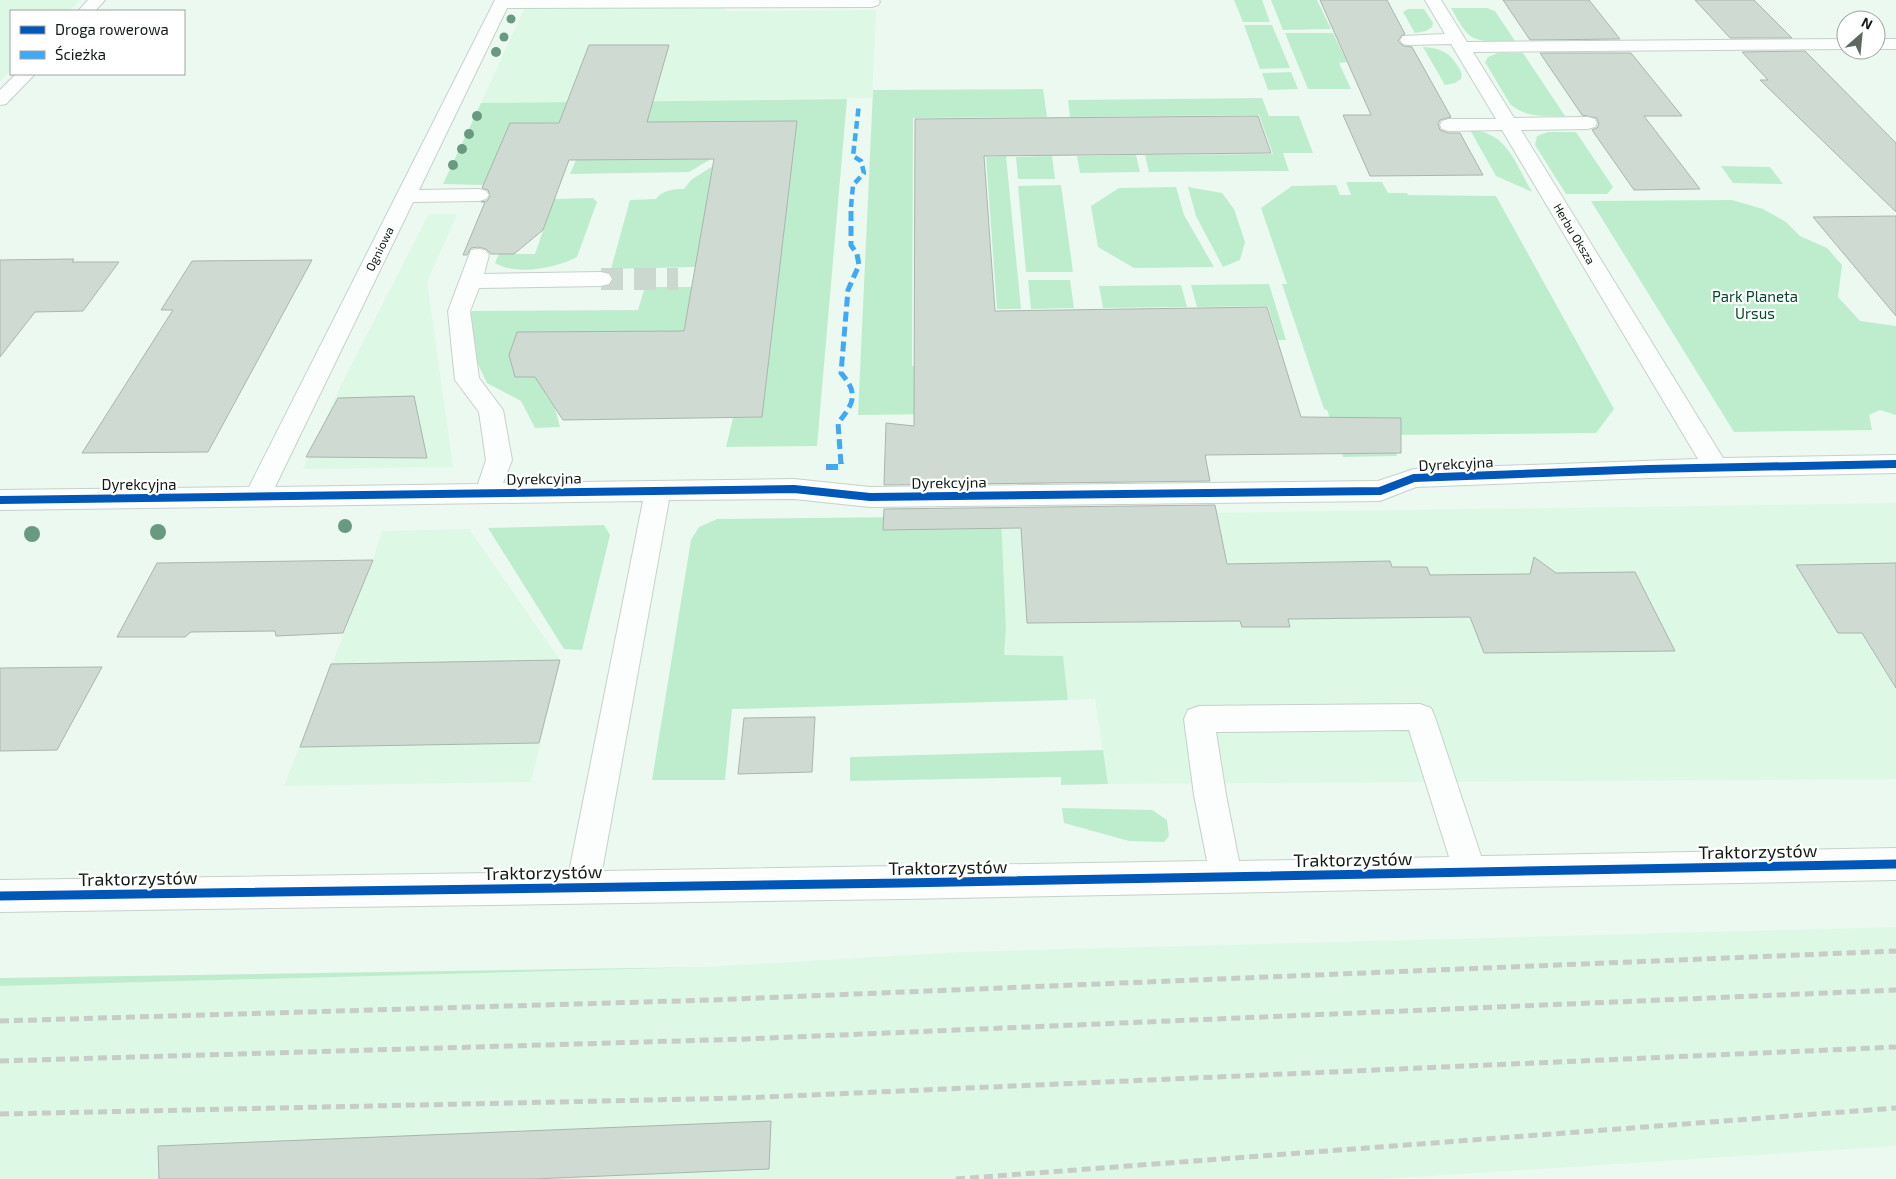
<svg xmlns="http://www.w3.org/2000/svg" width="1896" height="1179" font-family="'Exo 2',sans-serif">
  <rect width="100%" height="100%" fill="#ecf9f0"/>
  <g fill="#ddf8e5">
    <polygon points="0,0 80,0 69,11 11,11 11,70 0,81"/>
    <polygon points="528,0 726,0 725,11 876,10 872,98 481,103"/>
    <polygon points="429,214 457,214 427,282 453,467 303,469 339,389"/>
    <polygon points="1896,503 1896,779 1108,784 1095,699 1068,700 1063,656 1004,655 1006,629 1001,516"/>
    <polygon points="469,529 560,660 531,782 284,786 373,560 382,531"/>
    <polygon points="1896,927 1896,1146 1383,1179 0,1179 0,986 705,967 962,952"/>
  </g>
  <g fill="#beedce">
    <polygon points="1234,0 1262,0 1270,22 1243,22"/>
    <polygon points="1271,0 1317,0 1331,29 1283,30"/>
    <path d="M1451 8H1487L1495 11 1515 41C1500 41 1477 45 1466 32 1460 25 1456 16 1451 8Z"/>
    <polygon points="1408,9 1424,9 1433,23 1432,27 1426,31 1415,33 1403,12"/>
    <polygon points="1244,25 1272,25 1290,68 1260,69"/>
    <polygon points="1285,33 1333,33 1347,62 1339,63 1351,89 1308,89"/>
    <path d="M1423 47C1438 48 1449 51 1457 65 1460 70 1463 73 1461 79L1455 83 1445 85Z"/>
    <path d="M1523 53 1565 116C1546 116 1525 118 1510 104L1485 62 1488 57 1498 53Z"/>
    <polygon points="1291,72 1298,89 1268,90 1262,73"/>
    <polygon points="1043,89 1047,117 913,118 912,366 1081,365 1087,412 858,415 873,90"/>
    <polygon points="1262,98 1269,116 1299,116 1313,153 1283,153 1289,171 1149,172 1145,155 1273,154 1259,115 1070,117 1068,100"/>
    <polygon points="847,99 817,446 726,447 733,418 762,417 797,121 510,123 484,185 443,184 481,103"/>
    <path d="M1470 130C1507 131 1516 165 1532 192L1496 176Z"/>
    <polygon points="1576,132 1613,187 1607,194 1566,194 1535,145 1537,136 1548,132"/>
    <polygon points="1136,155 1140,172 1080,173 1077,156"/>
    <polygon points="1006,156 1021,309 997,309 986,157"/>
    <polygon points="1052,156 1055,179 1018,179 1016,157"/>
    <polygon points="711,159 689,172 570,174 576,160"/>
    <path d="M713 166 696 267 611 269 630 200 656 199C662 190 674 189 684 189L691 180Z"/>
    <polygon points="1721,166 1770,167 1783,184 1733,183"/>
    <polygon points="1346,182 1382,182 1388,193 1407,193 1408,195 1496,196 1614,409 1596,433 1390,435 1397,456 1343,457 1327,410 1324,409 1282,284 1287,284 1261,208 1292,186 1336,185 1340,195 1351,195"/>
    <polygon points="1061,185 1073,272 1026,272 1018,186"/>
    <polygon points="1176,187 1184,215 1214,267 1134,268 1098,247 1091,206 1119,188"/>
    <polygon points="1188,187 1222,193 1234,209 1245,242 1240,260 1223,267 1196,216"/>
    <path d="M593 198 597 202 577 257C557 268 516 276 495 263L499 254H535L554 199Z"/>
    <polygon points="1732,200 1763,209 1786,222 1800,236 1827,248 1842,265 1838,297 1860,321 1896,326 1896,415 1880,410 1869,415 1872,430 1734,432 1591,201"/>
    <polygon points="1028,280 1070,280 1074,308 1031,309"/>
    <polygon points="1269,284 1286,340 1278,340 1268,306 1197,307 1191,285"/>
    <polygon points="1181,285 1187,307 1103,308 1099,286"/>
    <polygon points="645,287 692,287 680,351 551,377 546,395 555,408 560,427 535,428 521,401 487,383 477,362 470,315 472,311 638,310"/>
    <polygon points="1001,516 1006,629 1004,655 1063,656 1068,700 732,709 725,780 652,780 691,540 699,527 717,519"/>
    <polygon points="604,525 610,535 582,650 564,649 488,528"/>
    <polygon points="1103,750 1108,784 1061,785 1061,777 850,781 850,757"/>
    <polygon points="1062,808 1152,810 1167,820 1169,836 1164,842 1129,841 1064,823"/>
    <polygon points="705,967 0,986 0,978"/>
  </g>
  <g fill="#cfdbd2" stroke="#a9b5ad">
    <polygon points="1320,0 1387,0 1405,34 1402,35 1398,41 1403,46 1412,47 1451,117 1440,120 1438,124 1440,130 1448,133 1460,133 1483,175 1370,176 1343,115 1371,115"/>
    <polygon points="1503,0 1589,0 1620,39 1530,40"/>
    <polygon points="1695,0 1754,0 1792,38 1730,38"/>
    <polygon points="589,45 669,45 647,122 797,121 762,417 563,420 535,377 515,377 509,355 517,332 684,331 714,159 569,160 543,230 514,254 491,254 486,249 478,247 471,248 467,255 463,255 485,202 481,202 487,201 490,196 488,190 482,188 510,123 559,123"/>
    <polygon points="1805,51 1896,143 1896,212 1760,80 1768,80 1742,52"/>
    <polygon points="1540,53 1631,53 1682,116 1644,116 1700,189 1634,190 1592,130 1597,128 1599,124 1597,118 1582,115"/>
    <polygon points="1258,116 1271,153 984,156 995,311 1267,307 1301,417 1401,418 1401,453 1205,455 1210,481 884,485 886,423 914,426 915,119"/>
    <polygon points="1896,216 1896,316 1813,217"/>
    <polygon points="74,259 72,262 119,262 83,311 35,312 0,357 0,260"/>
    <polygon points="312,260 208,452 82,453 173,310 161,310 192,261"/>
    <polygon points="414,396 427,458 306,457 338,398"/>
    <polygon points="1215,505 1227,564 1390,561 1392,567 1427,567 1430,575 1530,574 1534,557 1556,573 1635,572 1675,651 1484,653 1470,617 1288,619 1290,627 1242,627 1240,621 1027,623 1021,528 883,530 884,509"/>
    <polygon points="373,560 343,633 276,636 275,631 191,632 185,637 117,637 157,563"/>
    <polygon points="1896,563 1896,688 1862,633 1838,633 1796,565"/>
    <polygon points="560,660 539,743 300,747 331,664"/>
    <polygon points="102,667 57,750 0,751 0,668"/>
    <polygon points="815,717 812,772 738,774 744,718"/>
    <polygon points="771,1121 769,1169 533,1179 159,1179 158,1146"/>
  </g>
  <g fill="none" stroke-linecap="round" stroke-linejoin="round">
    <polyline stroke="#cbd8cf" stroke-width="22" stroke-dasharray="22 11" stroke-linecap="butt" points="601,279 678,279"/>
    <g stroke="#c6d1c9" stroke-width="2">
      <g id="minor">
        <polygon points="88,0 105,0 95,11 78,11"/>
        <path d="M495 0H879L880 2 878 5 872 7 507 8 419 190 479 189 486 191 489 195 486 199 479 201 413 202 275 487 478 484 486 460 479 412 455 380 448 311 471 250 478 249 485 250 489 255 484 274 601 272 609 274 612 279 609 284 601 286 479 288 470 311 479 378 503 410 512 460 503 483 794 479 870 487 1378 481 1414 469 1698 459 1502 130 1449 131 1442 129 1440 125 1442 121 1449 119H1496L1451 44 1409 45 1403 44 1400 40 1403 36 1445 34 1425 0H1441L1467 42 1846 39V49L1473 52 1514 118 1588 117 1595 119 1597 123 1595 127 1588 129 1521 130 1723 458 1896 455V473L1649 478 1416 487 1380 501 870 507 794 499 669 500 602 871 1207 861 1194 795 1184 719 1188 710 1199 706 1420 704 1431 708 1435 717 1481 856 1896 848V880L903 899 0 912V880L569 872 643 501 0 510V490L249 487ZM1409 730 1449 857 1239 861 1226 795 1216 732Z"/>
        <rect x="1876" y="39" width="20" height="10"/>
        <polygon points="16,74 35,74 6,104 0,105 0,90"/>
      </g>
    </g>
    <use href="#minor" fill="#fcfefd" fill-rule="evenodd"/>
    <g stroke="#c7ccc9" stroke-width="5" stroke-dasharray="9 5" stroke-linecap="butt">
      <polyline points="0,1021 711,1000 1896,951"/>
      <polyline points="0,1061 746,1039 1896,990"/>
      <polyline points="0,1114 742,1098 1896,1047"/>
      <polyline points="956,1179 1896,1108"/>
    </g>
    <polyline stroke="#3fa9f5" stroke-width="4.5" stroke-dasharray="8 4.5" stroke-linecap="butt" points="851,207 853,185 864,173 861,161 853,156 859,104"/>
    <path stroke="#3fa9f5" stroke-width="5" stroke-dasharray="10 5" stroke-linecap="butt" d="M841 464 838 423C854 403 859 394 841 373L848 290 859 265 857 254 851 245V206"/>
    <polyline stroke="#3fa9f5" stroke-width="6" stroke-dasharray="12 6" stroke-linecap="butt" points="826,467 841,467 841,463"/>
    <g stroke="#fff" stroke-width="11">
      <polyline id="cycleway-far1" points="0,500 794,489 870,497 1380,491 1414,478 1649,469 1896,464"/>
    </g>
    <g stroke="#fff" stroke-width="12">
      <polyline id="cycleway" points="0,896 903,883 1896,864"/>
    </g>
    <use href="#cycleway-far1" stroke="#0057b8" stroke-width="8"/>
    <use href="#cycleway" stroke="#0057b8" stroke-width="9"/>
  </g>
  <g fill="#6a9981">
    <circle cx="511" cy="19" r="4.5"/>
    <circle cx="504" cy="37" r="4.5"/>
    <circle cx="496" cy="52" r="5"/>
    <circle cx="477" cy="116" r="5"/>
    <circle cx="469" cy="134" r="5"/>
    <circle cx="462" cy="149" r="5"/>
    <circle cx="453" cy="165" r="5"/>
    <circle cx="345" cy="526" r="7"/>
    <circle cx="158" cy="532" r="8"/>
    <circle cx="32" cy="534" r="8"/>
  </g>
  <g text-anchor="middle" stroke-width="4.5" stroke-linejoin="round" paint-order="stroke">
    <g font-size="12" fill="#101b13" stroke="#fff">
      <text transform="translate(1574 234) rotate(59)" y="4">Herbu Oksza</text>
      <text transform="translate(380 249) rotate(-64)" y="4">Ogniowa</text>
    </g>
    <g font-size="15" fill="#004b27" stroke="#fff">
      <text x="1755" y="302">Park Planeta<tspan x="1755" dy="17">Ursus</tspan></text>
    </g>
    <g font-size="15" fill="#101b13" stroke="#fff">
      <text transform="translate(1456 464) rotate(-3)" y="5">Dyrekcyjna</text>
      <text transform="translate(544 479) rotate(-1)" y="5">Dyrekcyjna</text>
      <text transform="translate(949 483) rotate(-1)" y="5">Dyrekcyjna</text>
      <text x="139" y="490">Dyrekcyjna</text>
    </g>
    <g font-size="18" fill="#101b13" stroke="#fff">
      <text transform="translate(1758 852) rotate(-1)" y="6">Traktorzystów</text>
      <text transform="translate(1353 860) rotate(-1)" y="6">Traktorzystów</text>
      <text transform="translate(948 868) rotate(-1)" y="6">Traktorzystów</text>
      <text transform="translate(543 873) rotate(-1)" y="6">Traktorzystów</text>
      <text transform="translate(138 879) rotate(-1)" y="6">Traktorzystów</text>
    </g>
  </g>
  <rect x="10" y="10" width="175" height="65" fill="#ffffff" stroke="#9fa4a1"/>
  <rect x="20" y="26" width="25" height="8" fill="#0057b8" stroke="#9fa4a1"/>
  <text x="55" y="35" font-size="15" fill="#101b13">Droga rowerowa</text>
  <rect x="20" y="51" width="25" height="8" fill="#3fa9f5" stroke="#9fa4a1"/>
  <text x="55" y="60" font-size="15" fill="#101b13">Ścieżka</text>
  <g transform="translate(1861 35) rotate(27)"><circle r="24" fill="#ffffff" stroke="#9fa4a1"/>
  <path d="M0-4L9 19L0 12L-9 19Z" fill="#5d6960"/>
  <text y="-8" font-size="14" font-weight="bold" text-anchor="middle" fill="#101b13">N</text>
  </g>
</svg>
